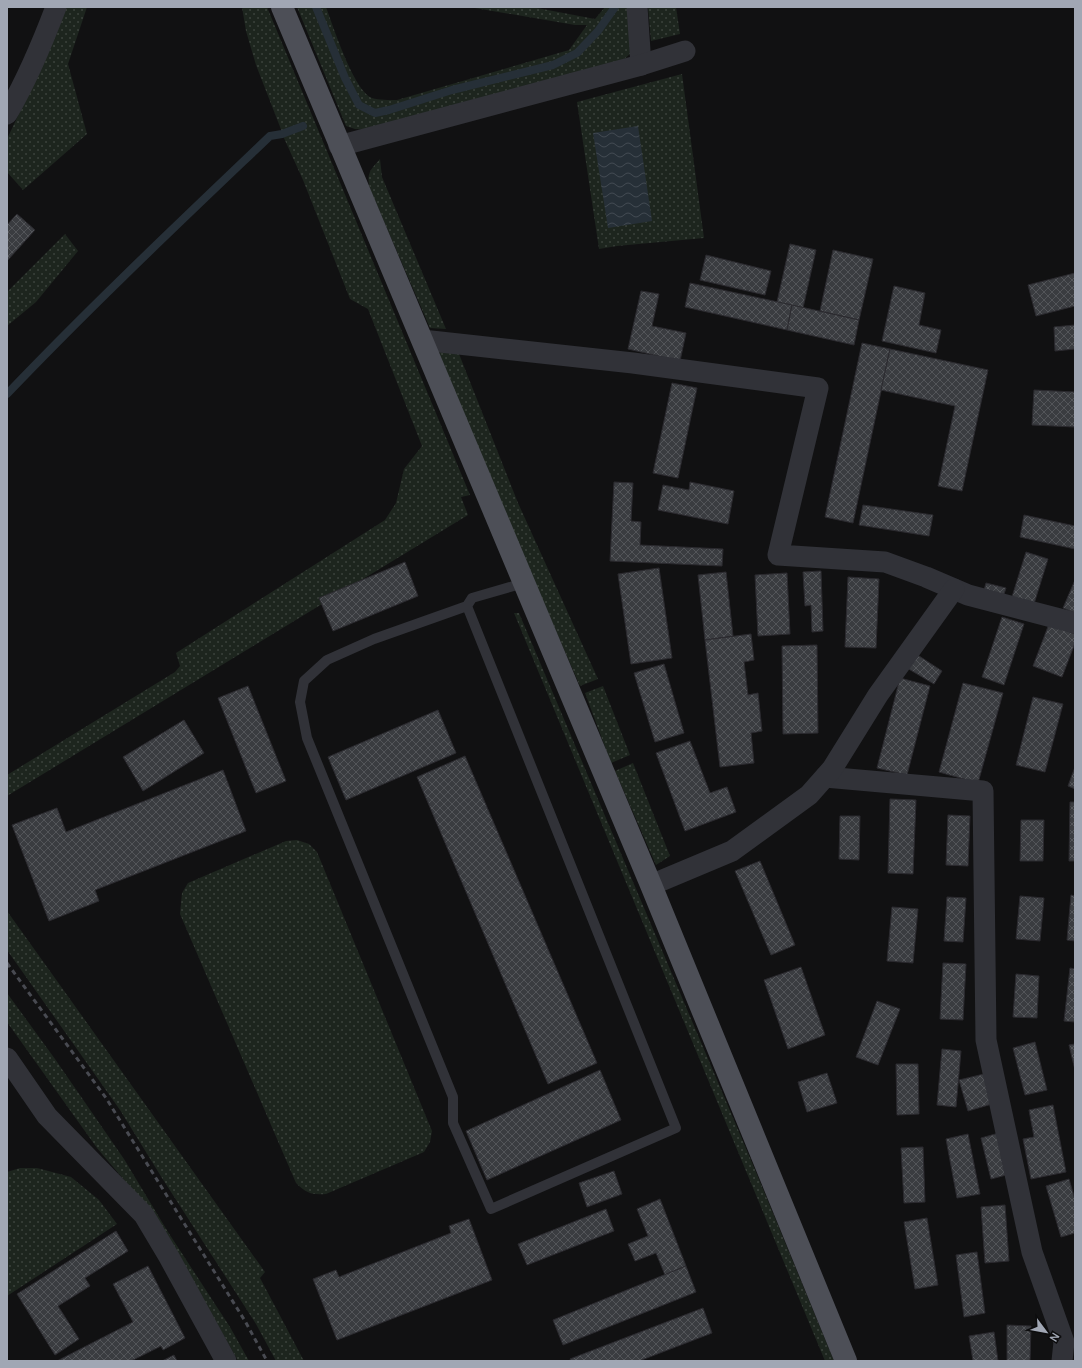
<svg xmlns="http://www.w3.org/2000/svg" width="1082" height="1368" font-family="Manrope,sans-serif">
  <defs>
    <pattern id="grass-dots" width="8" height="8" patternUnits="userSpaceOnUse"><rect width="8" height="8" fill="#1d251e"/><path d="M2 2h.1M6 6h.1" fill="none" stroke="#3b423c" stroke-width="1.8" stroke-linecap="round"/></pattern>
    <pattern id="water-waves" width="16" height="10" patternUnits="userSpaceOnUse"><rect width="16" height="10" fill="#262f37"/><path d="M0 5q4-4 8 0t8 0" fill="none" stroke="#424a52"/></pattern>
    <pattern id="building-cross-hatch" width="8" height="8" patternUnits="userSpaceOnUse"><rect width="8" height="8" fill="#3a3c40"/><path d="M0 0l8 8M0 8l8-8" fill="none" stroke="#535559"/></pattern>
  </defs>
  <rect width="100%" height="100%" fill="#111112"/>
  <g fill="url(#grass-dots)">
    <polygon points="63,7 87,7 68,64 87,134 23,190 7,172 7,139 42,65"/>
    <polygon points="242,7 267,7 470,495 461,497 468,515 7,796 7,775 175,672 180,666 176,653 385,520 396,503 404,469 422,446 368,309 350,299 303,180 283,136 304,128 303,125 282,132 256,65 246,31"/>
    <polygon points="297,7 314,7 344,78 358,106 375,113 389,111 452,91 554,66 578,54 598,32 616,7 631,7 631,53 620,63 370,130 355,129 346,126"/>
    <path d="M317 7H326C333 26 354 91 372 98 379 100 389 100 397 100L569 50 587 25H575L469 7H532L595 19 605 7H612L596 30 576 52 553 63 451 89 389 109 375 111 360 104 346 77Z"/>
    <polygon points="648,7 676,7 680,34 651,41"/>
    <polygon points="682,74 704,238 617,246 599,249 577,102"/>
    <path d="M380 159 382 177 446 329 430 328 370 189C366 174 370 170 380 159Z"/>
    <polygon points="65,234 78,251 36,302 7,326 7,292"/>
    <polygon points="439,351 459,354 518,503 598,679 580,686 532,576 440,359"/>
    <polygon points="514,613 519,613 756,1172 834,1361 825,1361"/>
    <polygon points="603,686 630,755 611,763 585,693"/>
    <polygon points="633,763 670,856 656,865 615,771"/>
    <path d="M297 840 309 844 317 852 432 1131 430 1142 424 1152 326 1194C311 1195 306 1193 296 1183L180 914 182 893 188 883 286 841Z"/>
    <polygon points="7,911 265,1272 260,1278 304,1361 276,1361 256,1324 162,1178 120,1110 7,950"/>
    <polygon points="7,993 55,1059 124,1159 168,1232 230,1327 249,1361 238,1361 220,1329 136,1194 97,1148 7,1022"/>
    <polygon points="20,1168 37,1168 71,1177 99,1200 117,1224 7,1296 7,1172"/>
  </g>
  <polygon fill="url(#water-waves)" points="638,126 652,221 608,228 593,133"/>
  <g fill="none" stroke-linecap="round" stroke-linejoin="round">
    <g stroke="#262f37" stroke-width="8">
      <polyline points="316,7 345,78 359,105 375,113 389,110 452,90 553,65 577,53 598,31 615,7"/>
      <path d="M7 394C92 305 181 221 270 136L282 134 303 126"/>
    </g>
  </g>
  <g fill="url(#building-cross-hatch)" stroke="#2b2a2f">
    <polygon points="17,214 35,230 7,261 7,225"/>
    <polygon points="790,244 816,250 803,308 777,302"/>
    <polygon points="833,250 873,259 859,320 820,311"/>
    <polygon points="706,255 771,271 765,295 700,280"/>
    <polygon points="1075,273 1075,306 1036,316 1028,285"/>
    <polygon points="690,283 792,305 787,330 685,307"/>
    <polygon points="894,286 925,293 919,325 941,330 936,353 882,341"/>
    <polygon points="641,291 659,294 652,326 686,333 680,361 628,349"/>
    <polygon points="792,305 859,320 854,345 787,330"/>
    <polygon points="1075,325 1075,349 1055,351 1054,327"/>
    <polygon points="862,343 890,349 853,523 825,517"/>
    <polygon points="890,349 988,370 962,491 938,486 955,406 881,390"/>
    <polygon points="672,383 697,388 678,478 653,473"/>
    <polygon points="1034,390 1075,392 1075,427 1032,425"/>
    <polygon points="614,482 633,483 631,521 641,522 640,545 723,549 722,566 610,561"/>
    <polygon points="690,482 734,491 728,524 658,510 663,485 689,490"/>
    <polygon points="863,505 933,515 929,536 859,525"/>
    <polygon points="1024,515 1075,526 1075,549 1020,537"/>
    <polygon points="1026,552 1048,559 1033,607 1011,600"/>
    <polygon points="405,562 418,596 333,631 319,598"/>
    <polygon points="659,568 672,658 631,664 618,574"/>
    <polygon points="821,571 823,631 812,632 811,605 805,606 803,572"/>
    <polygon points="726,572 733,636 705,640 698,575"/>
    <polygon points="787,573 790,634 758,636 755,575"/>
    <polygon points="848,577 879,579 876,648 845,647"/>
    <polygon points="1075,580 1075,613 1063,608"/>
    <polygon points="986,583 1006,588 1002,600 983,594"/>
    <polygon points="1002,617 1024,624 1004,685 982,677"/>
    <polygon points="1049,624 1075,634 1075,643 1062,677 1033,666"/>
    <polygon points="751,634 754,660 744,662 748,695 758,693 762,731 751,733 754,763 720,767 705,640"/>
    <polygon points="817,645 818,733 783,734 782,646"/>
    <polygon points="916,654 942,671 934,684 907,668"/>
    <polygon points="664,664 684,733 655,742 634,673"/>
    <polygon points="900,678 930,686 907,775 877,768"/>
    <polygon points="963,683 1003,693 978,783 939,772"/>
    <polygon points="248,686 286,781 256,793 218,698"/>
    <polygon points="1033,697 1063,704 1045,772 1016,765"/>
    <polygon points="438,710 456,753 346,800 328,757"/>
    <polygon points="184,720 204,753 143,791 123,757"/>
    <polygon points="690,741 710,793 727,787 736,812 685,831 656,753"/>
    <polygon points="465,756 597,1063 548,1084 417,777"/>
    <polygon points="1075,767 1075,789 1068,786"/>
    <polygon points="223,770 246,831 95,890 99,901 49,921 12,825 57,808 66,832"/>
    <polygon points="890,799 916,800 913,874 888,873"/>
    <polygon points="1070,802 1075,802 1075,861 1069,861"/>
    <polygon points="948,815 970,816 968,866 946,865"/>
    <polygon points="840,816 860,816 859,860 839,859"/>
    <polygon points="1021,820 1044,820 1043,861 1020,861"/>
    <polygon points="760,861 795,945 771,955 735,871"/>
    <polygon points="1071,895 1075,896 1075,941 1067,940"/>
    <polygon points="1020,896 1044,898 1040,941 1016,939"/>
    <polygon points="947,897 966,898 963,942 944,941"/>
    <polygon points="892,907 918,909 913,963 887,961"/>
    <polygon points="943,963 966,964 963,1020 940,1019"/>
    <polygon points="801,967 825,1035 788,1049 764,980"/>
    <polygon points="1070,968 1075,969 1075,1022 1064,1021"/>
    <polygon points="1016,974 1039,976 1037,1018 1013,1017"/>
    <polygon points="877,1001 900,1009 878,1065 856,1057"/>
    <polygon points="1035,1042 1047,1090 1025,1095 1013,1048"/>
    <polygon points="1075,1044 1075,1070 1069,1045"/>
    <polygon points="942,1049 961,1051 956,1107 937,1105"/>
    <polygon points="896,1064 918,1064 919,1114 897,1115"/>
    <polygon points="600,1070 621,1120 487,1180 466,1131"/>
    <polygon points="827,1073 837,1103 807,1112 798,1082"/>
    <polygon points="984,1074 992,1104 968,1111 959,1080"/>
    <polygon points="1053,1105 1066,1172 1031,1179 1023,1139 1034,1137 1029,1110"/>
    <polygon points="999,1133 1010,1174 991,1179 981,1138"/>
    <polygon points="968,1134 980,1194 957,1198 946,1139"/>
    <polygon points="923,1147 925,1202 904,1203 901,1148"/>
    <polygon points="614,1171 622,1194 587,1207 579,1183"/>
    <polygon points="1069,1179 1075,1200 1075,1233 1061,1237 1046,1186"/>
    <polygon points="660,1199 686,1266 665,1275 656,1253 635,1261 628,1244 648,1236 637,1209"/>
    <polygon points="1005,1205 1009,1261 985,1263 981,1207"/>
    <polygon points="606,1209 614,1231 527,1265 518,1244"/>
    <polygon points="927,1218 938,1285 915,1289 904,1222"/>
    <polygon points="469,1219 492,1280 337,1340 313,1279 336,1270 339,1277 451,1233 449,1226"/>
    <polygon points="116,1231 128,1251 85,1278 90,1286 58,1306 79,1339 55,1355 17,1294"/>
    <polygon points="977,1252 985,1313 964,1317 956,1255"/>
    <polygon points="148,1266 185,1338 163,1350 161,1346 131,1361 57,1361 133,1322 113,1284"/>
    <polygon points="686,1266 696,1292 563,1345 553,1320"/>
    <polygon points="703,1308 712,1333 639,1361 571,1361 570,1359"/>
    <polygon points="1007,1325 1031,1326 1030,1361 1007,1361"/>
    <polygon points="994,1332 998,1361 973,1361 969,1336"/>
    <polygon points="174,1355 177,1361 162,1361"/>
  </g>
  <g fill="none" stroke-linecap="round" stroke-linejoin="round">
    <polyline stroke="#313238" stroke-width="10" points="467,606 676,1128 491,1209 453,1123 453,1097 307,738 300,702 304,681 327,660 374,639 467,606 472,598 524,583"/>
    <g stroke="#313238" stroke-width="21">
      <polyline points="637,7 641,65"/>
      <path d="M7 114C27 80 42 44 56 7"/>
      <polyline points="339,146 641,65 685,51"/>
      <polyline points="422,340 633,363 818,388 778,555 885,562 926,577 968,595 1075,623"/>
      <polyline points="825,777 983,791 986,1040 1032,1252 1064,1342 1062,1361"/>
      <polyline points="651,885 732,851 809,795 832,769 878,695 954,589"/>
      <polyline points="7,1058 47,1116 144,1215 169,1257 226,1361"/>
    </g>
    <polyline stroke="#4d4f57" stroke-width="22" points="282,7 651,885 846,1361"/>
    <polyline stroke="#484a51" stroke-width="3" stroke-dasharray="5 4" stroke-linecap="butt" points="7,963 106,1098 245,1321 267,1361"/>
  </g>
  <rect width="1082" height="1368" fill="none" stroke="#a1a7b4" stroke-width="16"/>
  <g transform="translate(1046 1332) rotate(122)" stroke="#0c0c0d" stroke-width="3" paint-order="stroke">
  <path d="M0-3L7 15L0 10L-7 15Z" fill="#a1a7b4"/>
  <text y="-6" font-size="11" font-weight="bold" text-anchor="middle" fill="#a1a7b4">N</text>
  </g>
</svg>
